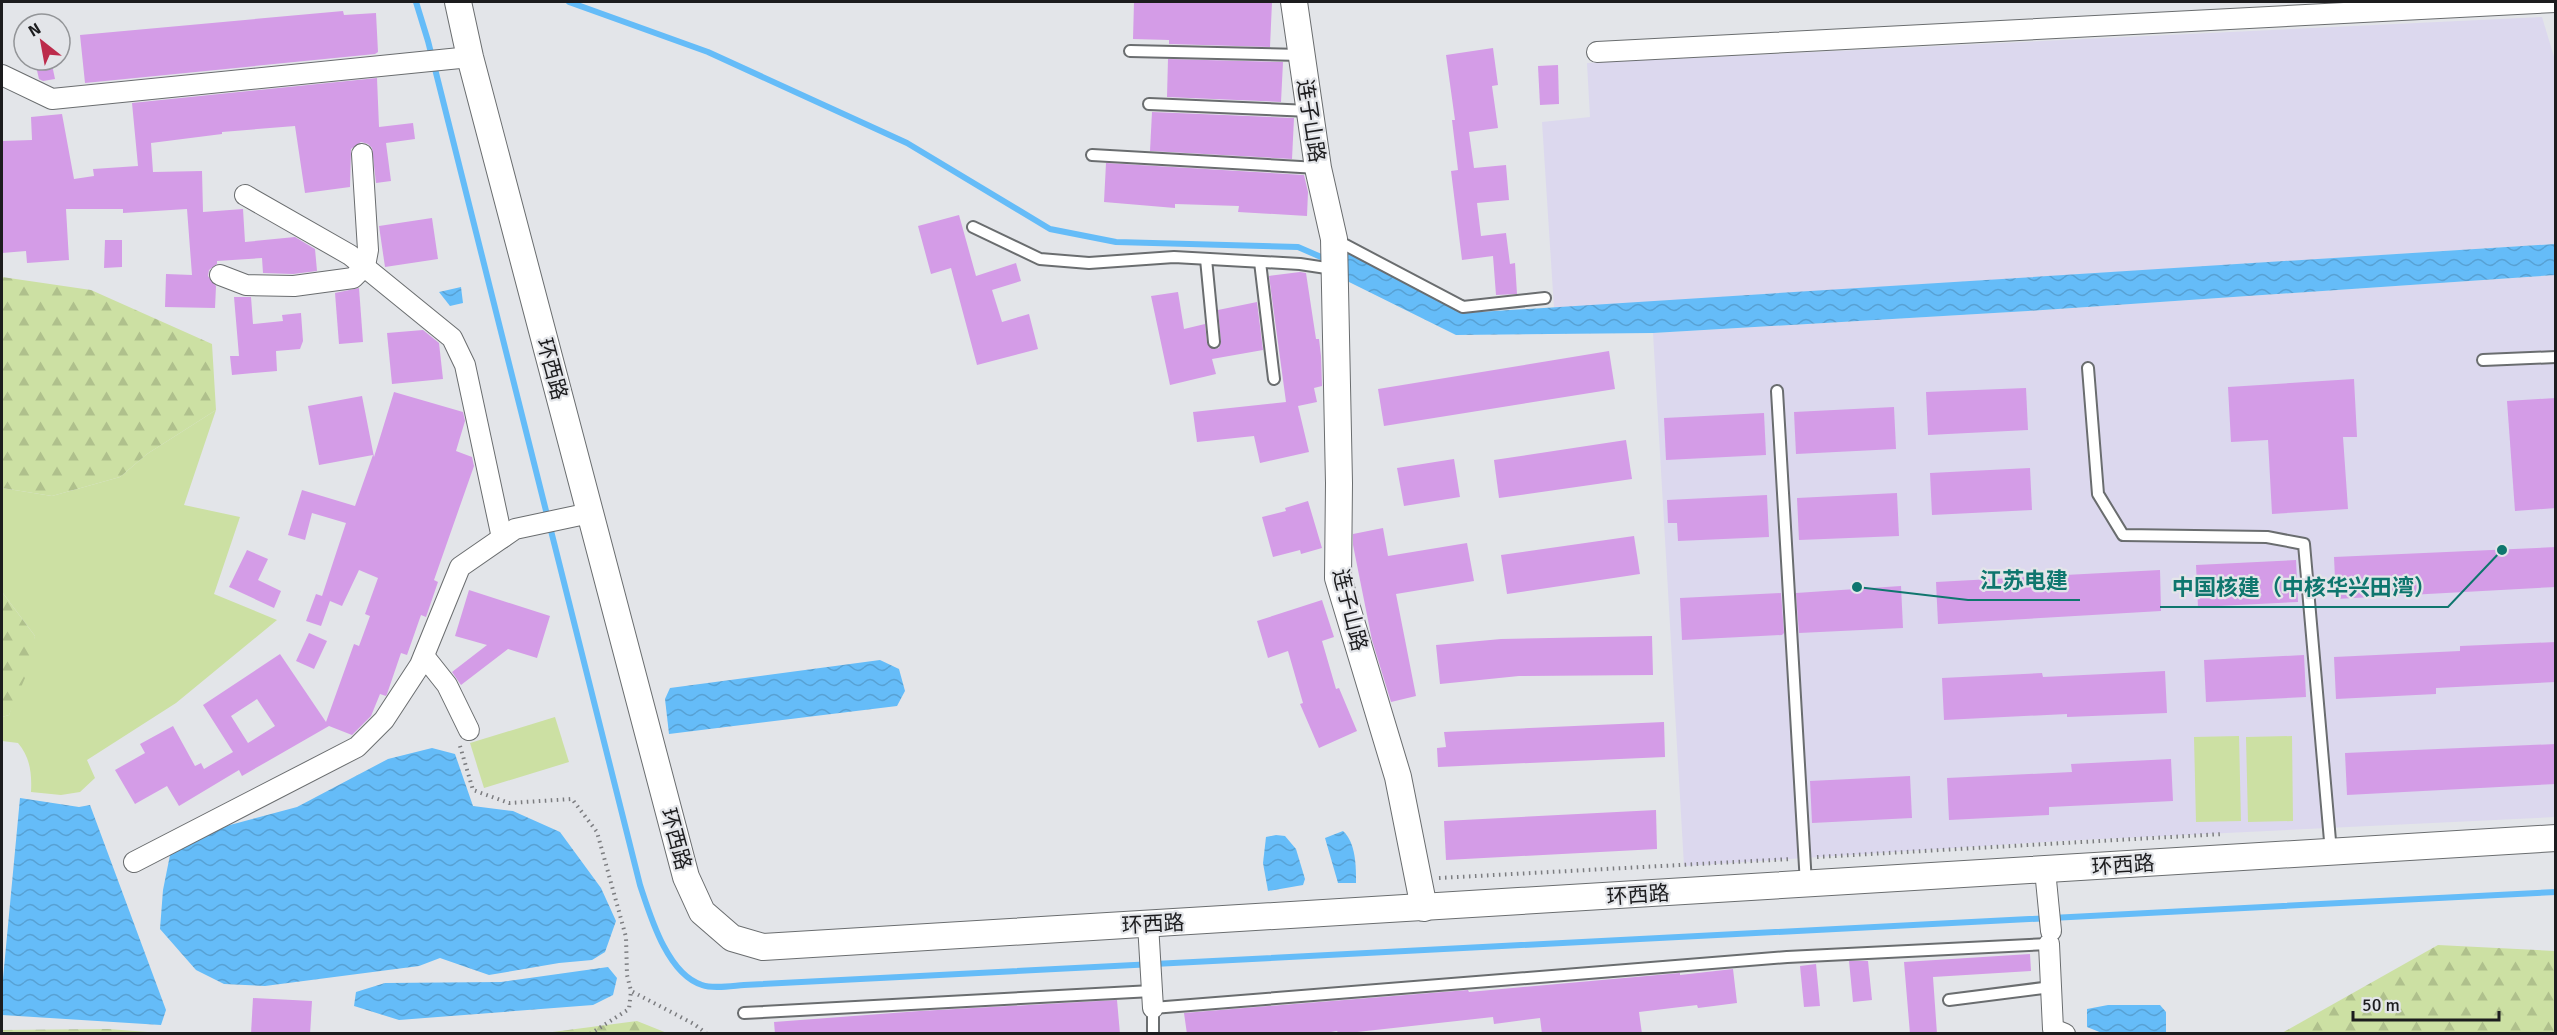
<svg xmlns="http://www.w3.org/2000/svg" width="2557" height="1035" font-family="Signika,'Noto Sans SC',sans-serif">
  <defs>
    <pattern id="forest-firs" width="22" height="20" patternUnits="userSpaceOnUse" patternTransform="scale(1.5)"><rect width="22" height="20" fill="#cce0a3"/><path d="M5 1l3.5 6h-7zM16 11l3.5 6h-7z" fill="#afc08c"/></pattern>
    <pattern id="water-waves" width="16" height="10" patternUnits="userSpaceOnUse" patternTransform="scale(1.5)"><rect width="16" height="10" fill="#65bcf8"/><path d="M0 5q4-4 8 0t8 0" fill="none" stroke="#57a1d4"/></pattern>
  </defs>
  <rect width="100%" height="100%" fill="#e3e5e9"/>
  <g fill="#dcd8ee">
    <polygon points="2542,17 2555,60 2555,244 1554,308 1542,122 1590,117 1587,63"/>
    <polygon points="2555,275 2555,817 2061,841 1684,866 1653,333 2028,311"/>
  </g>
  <g fill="#cce0a3">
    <path d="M216 410 184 505 240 517 214 594 277 620 176 703 87 760 95 778 80 792 61 795 31 792C32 773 30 757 18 743L2 741V717L9 715 35 636 2 592V488L52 496 120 477 147 454Z"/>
    <polygon points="555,717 569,762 484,788 470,743"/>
    <polygon points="2239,736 2241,821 2196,822 2194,737"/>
    <polygon points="2292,736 2293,821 2248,822 2246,737"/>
  </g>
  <g fill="url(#forest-firs)">
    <polygon points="2,277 91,290 212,344 216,410 147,454 120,477 52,496 2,488"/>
    <polygon points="2,592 35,636 28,671 9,715 2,717"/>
    <polygon points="2438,945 2555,951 2555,1033 2282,1033"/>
    <polygon points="637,1021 667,1033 545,1033"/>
    <polygon points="108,1029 161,1033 2,1033 2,1030"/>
  </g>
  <g fill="url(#water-waves)">
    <polygon points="1346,244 1463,313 2555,244 2556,275 2028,311 1653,333 1456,335 1347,281"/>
    <polygon points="461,287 463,303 450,306 439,292"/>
    <polygon points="880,660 899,669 905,691 897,706 669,734 665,699 670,688"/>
    <polygon points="432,748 455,754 473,806 513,811 560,832 601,888 616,921 605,952 592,960 559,963 489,975 440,958 419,966 265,986 224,984 196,970 160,929 163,890 170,855 189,836 297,807 388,759"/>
    <polygon points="20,798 79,807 90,805 166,1010 161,1025 2,1015 2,989"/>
    <path d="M1343 831C1356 843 1356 866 1356 883H1338L1325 838Z"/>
    <polygon points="1276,835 1285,836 1296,849 1305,879 1303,885 1268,891 1263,863 1266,837"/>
    <polygon points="608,967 617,978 613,995 593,1005 399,1020 354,1006 356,992 385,983 501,982"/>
    <polygon points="2108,1005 2160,1005 2166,1012 2166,1033 2102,1033 2087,1027 2087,1009"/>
  </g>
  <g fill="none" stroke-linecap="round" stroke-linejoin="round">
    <g stroke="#65bcf8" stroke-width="6">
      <path d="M416 2 428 41 640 885C650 915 667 974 702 985 713 989 731 986 744 985L2556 892"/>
      <polyline points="569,2 708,52 907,143 1050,229 1116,242 1298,247 1328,260"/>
    </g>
  </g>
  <g fill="#d49ce7" fill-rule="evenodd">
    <polygon points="1134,2 1272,2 1270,47 1169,44 1169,40 1133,39"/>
    <polygon points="343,11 344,15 376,13 378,52 375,54 85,83 80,35"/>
    <polygon points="1493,48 1498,85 1492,86 1498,128 1469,132 1474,168 1506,165 1509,200 1477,203 1481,236 1506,233 1510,264 1515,263 1517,294 1496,295 1493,256 1462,260 1451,171 1458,170 1452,120 1455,120 1446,55"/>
    <polygon points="1168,59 1283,62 1281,102 1167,97"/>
    <polygon points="51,60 55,79 43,81 39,79 35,62"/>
    <polygon points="1558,65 1559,104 1540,105 1538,66"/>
    <polygon points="377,78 379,127 413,123 415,139 386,143 391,181 376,183 372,148 368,144 361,142 351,149 350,187 305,193 295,126 222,132 222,134 151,143 153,172 202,171 203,212 243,209 245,242 295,237 315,249 317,271 293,274 263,273 262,258 217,261 217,264 209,270 208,276 216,286 215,308 165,307 166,274 192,275 187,209 123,213 123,209 66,209 69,260 27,263 26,251 2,253 2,141 32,140 31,117 62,114 74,179 94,176 93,169 138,166 132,103"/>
    <polygon points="1152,112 1294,118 1292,159 1150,151"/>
    <polygon points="1106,163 1304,175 1308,192 1307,216 1238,212 1239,206 1175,204 1175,208 1104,202"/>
    <polygon points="959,215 976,276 1016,263 1021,281 992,290 1002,322 1029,314 1038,349 977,365 951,268 931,274 918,226"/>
    <polygon points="432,218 438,259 385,267 379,226"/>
    <polygon points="105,240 122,240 122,267 104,268"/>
    <polygon points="1300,272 1306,273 1316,339 1319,339 1321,356 1322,386 1314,388 1317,402 1298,406 1309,452 1260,463 1254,436 1197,442 1193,412 1286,402 1269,276"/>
    <polygon points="359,288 363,342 339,344 335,293"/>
    <polygon points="1178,292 1184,329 1205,324 1207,343 1214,349 1219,348 1221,342 1218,310 1257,302 1263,350 1212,359 1216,374 1170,385 1151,296"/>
    <polygon points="234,297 251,297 253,324 283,321 282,315 301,313 303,341 300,349 276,351 277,371 232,375 230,356 239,356"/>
    <polygon points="423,330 439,343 443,379 392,384 387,333"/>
    <polygon points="1609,351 1615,389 1384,426 1378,389"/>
    <polygon points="2354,379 2357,437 2343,437 2348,509 2272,514 2268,440 2231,442 2228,387"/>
    <polygon points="2026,388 2028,430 1928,435 1926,392"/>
    <path d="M394 392 463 412 465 421 456 451 472 457 474 466 434 580 438 582 426 617 421 615 407 655 401 653 387 694 386 696 380 694 371 716 352 735 329 726 242 776 239 770 179 806 167 786 135 804 115 770 145 753 140 744 173 726 195 766 201 763 204 769 233 752 203 705 280 654 326 722 354 644 359 646 370 616 365 614 378 578 359 570 342 606 330 601 321 626 306 621 316 594 322 596 346 523 312 513 305 540 288 535 302 490 355 506 373 455 319 465 308 406 362 396 374 457ZM257 699 275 726 248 743 231 716Z"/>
    <polygon points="2556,398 2556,508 2515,511 2507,401"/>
    <polygon points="1894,407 1896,449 1796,454 1794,412"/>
    <polygon points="1764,413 1766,455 1666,460 1664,418"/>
    <polygon points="1626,440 1632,479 1499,498 1494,460"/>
    <polygon points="1454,459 1460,497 1404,506 1397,468"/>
    <polygon points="2030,468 2032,510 1932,515 1930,473"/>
    <polygon points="1897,493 1899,536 1799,540 1797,498"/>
    <polygon points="1767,495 1769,537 1678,541 1677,523 1668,523 1667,500"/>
    <polygon points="1308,501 1322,548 1301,554 1300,550 1273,557 1262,517 1286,511 1285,508"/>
    <polygon points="1383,528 1388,556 1467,543 1474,581 1396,594 1416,696 1391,702 1372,640 1353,545 1353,534"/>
    <polygon points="1634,536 1640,574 1507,594 1501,555"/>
    <polygon points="2556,547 2556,587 2336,599 2334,557"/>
    <polygon points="247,550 268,559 258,580 281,591 274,608 229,587"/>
    <polygon points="2296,560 2298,602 2198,607 2196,565"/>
    <polygon points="2160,570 2161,611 1938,624 1936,582"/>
    <polygon points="1901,586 1903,628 1799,633 1796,593"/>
    <polygon points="469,590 550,616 537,658 508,649 461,685 452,672 487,645 455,636"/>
    <polygon points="1781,593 1784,633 1782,635 1682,640 1680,598"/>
    <polygon points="1322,600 1334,637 1322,641 1336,689 1339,688 1357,731 1319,748 1300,704 1303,703 1288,651 1268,658 1257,621"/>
    <polygon points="309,633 327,641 314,669 296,661"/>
    <polygon points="1652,636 1653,675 1519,676 1440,684 1436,645 1501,639"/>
    <polygon points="2556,642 2556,682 2436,688 2436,694 2336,699 2334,657 2460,651 2460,646"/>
    <polygon points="2304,655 2306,697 2206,702 2204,660"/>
    <polygon points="2165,671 2167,713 2067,717 2067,714 1944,720 1942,678 2042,673 2043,677"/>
    <polygon points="1664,722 1665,757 1438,767 1437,748 1446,747 1444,732"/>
    <polygon points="2556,744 2556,784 2347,795 2345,753"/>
    <polygon points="2171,759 2173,801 2049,807 2049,815 1949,820 1947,778 2072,772 2071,764"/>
    <polygon points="1910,776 1912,818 1812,823 1810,781"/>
    <polygon points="1656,810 1657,849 1446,860 1444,821"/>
    <polygon points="2030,954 2031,971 1933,977 1937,1034 1910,1034 1904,962"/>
    <polygon points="1849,961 1868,961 1872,1000 1853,1002"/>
    <polygon points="1816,964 1820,1006 1804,1007 1800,966"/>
    <polygon points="1733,969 1737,1003 1698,1008 1697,1005 1639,1012 1642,1034 1542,1034 1540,1018 1494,1024 1493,1017 1339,1034 1337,1031 1319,1034 1187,1034 1184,1013 1468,990 1469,992 1680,973 1680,975"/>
    <polygon points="253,998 312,1001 310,1034 251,1034"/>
    <polygon points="1117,1000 1120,1034 775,1034 774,1022 920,1011"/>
  </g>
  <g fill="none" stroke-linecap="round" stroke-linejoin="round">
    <g stroke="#6a6d6f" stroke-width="14">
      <g id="service">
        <polyline points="1130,51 1301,55"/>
        <polyline points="1149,104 1310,111"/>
        <polyline points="1092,155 1318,168"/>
        <polyline points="973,227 1040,259 1089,263 1174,257 1300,264 1333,269"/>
        <polyline points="1334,239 1463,307 1545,298"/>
        <polyline points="1206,259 1214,342"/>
        <polyline points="1260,262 1274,379"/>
        <polyline points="2483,360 2556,357"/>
        <polyline points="2088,368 2098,494 2123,535 2267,537 2304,544 2331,852"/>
        <polyline points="1777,391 1806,884"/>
        <polyline points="1949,1000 2051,987"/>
        <polyline points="744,1013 1152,991"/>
        <polyline points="1153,1034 1153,1008 1787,957 2049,944 2050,941"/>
      </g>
    </g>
    <g stroke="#6a6d6f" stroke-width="22">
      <g id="minor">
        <polyline points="1597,52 2555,2"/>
        <polyline points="2,75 52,99 470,57"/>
        <polyline points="245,195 350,255 452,338 465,365 502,538"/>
        <polyline points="220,275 246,285 294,286 353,278 365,266 368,250 362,154"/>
        <polyline points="424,656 447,685 469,730"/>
        <polyline points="134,862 357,747 384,720 420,665 460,567 515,529 590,513"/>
        <polyline points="2045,870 2051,931"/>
        <polyline points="1148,924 1153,1008"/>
        <polyline points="2049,944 2053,1029 2065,1034"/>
      </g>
    </g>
    <g stroke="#6a6d6f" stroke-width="28">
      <g id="tertiary">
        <polyline points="458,2 470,57 686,877 702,912 732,938 763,947 2556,838"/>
        <polyline points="1294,2 1318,168 1334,239 1339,483 1338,578 1398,777 1424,908"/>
      </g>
    </g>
    <g stroke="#7c7d80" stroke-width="4" stroke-dasharray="1.5 4.5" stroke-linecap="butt">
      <polyline points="460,746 473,790 509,803 572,799 597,832 626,937 627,975 631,991 694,1024 707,1034"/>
      <polyline points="1817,857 2223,834"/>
      <polyline points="1439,878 1791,859"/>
      <polyline points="590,1034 629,1009 631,991"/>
    </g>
    <use href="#service" stroke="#fff" stroke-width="10"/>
    <use href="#minor" stroke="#fff" stroke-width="20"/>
    <use href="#tertiary" stroke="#fff" stroke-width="26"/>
  </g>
  <g text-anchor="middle" stroke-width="4.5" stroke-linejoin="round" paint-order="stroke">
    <g font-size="21" fill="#1c1c1e" stroke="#e3e5e9">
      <text transform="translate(1311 121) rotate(81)" y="7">连子山路</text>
      <text transform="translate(552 369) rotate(75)" y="7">环西路</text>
      <text transform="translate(1350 610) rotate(76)" y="7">连子山路</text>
      <text transform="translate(676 839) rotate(75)" y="7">环西路</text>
      <text transform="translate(2123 865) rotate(-4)" y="7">环西路</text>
      <text transform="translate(1638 895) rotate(-4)" y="7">环西路</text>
      <text transform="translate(1153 924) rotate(-3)" y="7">环西路</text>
    </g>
  </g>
  <path fill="none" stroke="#0f766e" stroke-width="2" d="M1857 587L1968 600H2080M2502 550L2448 607H2160"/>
  <g fill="#0f766e" stroke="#e3e5e9" stroke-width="2">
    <circle cx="1857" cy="587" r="6"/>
    <circle cx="2502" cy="550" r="6"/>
  </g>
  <g font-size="22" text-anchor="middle" font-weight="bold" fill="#0f766e" stroke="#e3e5e9" stroke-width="4.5" stroke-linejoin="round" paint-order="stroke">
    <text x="2024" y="588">江苏电建</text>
    <text x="2304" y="595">中国核建（中核华兴田湾）</text>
  </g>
  <rect width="2557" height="1035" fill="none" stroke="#1c1c1e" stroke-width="6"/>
  <g transform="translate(42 42) rotate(329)"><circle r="28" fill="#e3e5e9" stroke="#939598" stroke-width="1.5"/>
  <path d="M0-4.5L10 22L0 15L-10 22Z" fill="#bc2b4b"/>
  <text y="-9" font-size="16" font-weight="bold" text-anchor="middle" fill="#1c1c1e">N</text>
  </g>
  <path d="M2353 1011v9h146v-9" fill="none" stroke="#1c1c1e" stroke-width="3"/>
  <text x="2362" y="1011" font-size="18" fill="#1c1c1e" stroke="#e3e5e9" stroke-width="4.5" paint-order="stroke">50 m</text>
</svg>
